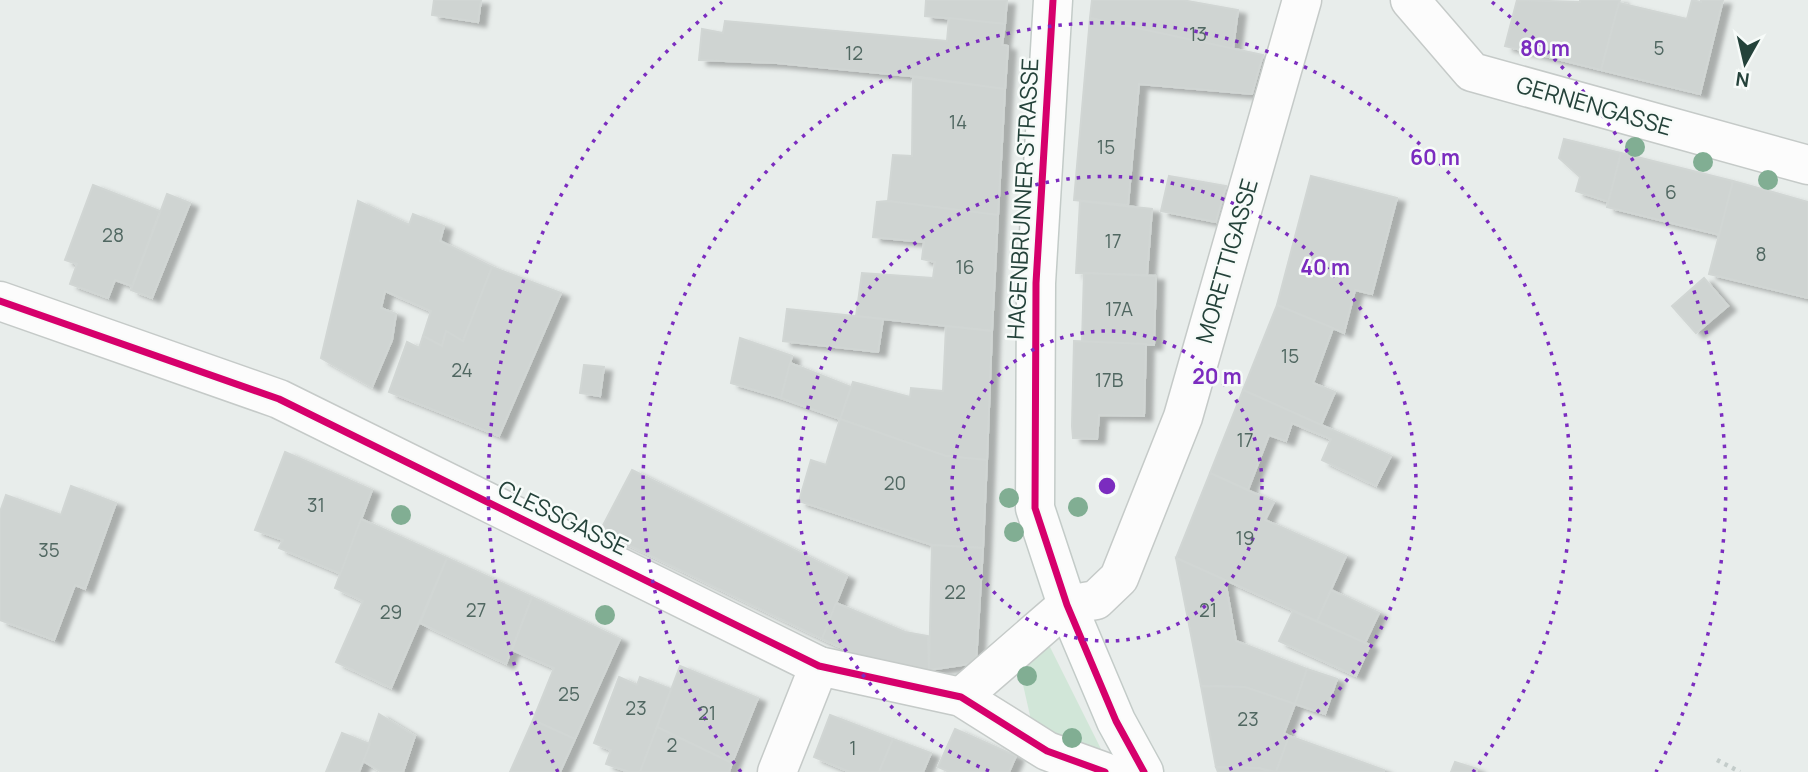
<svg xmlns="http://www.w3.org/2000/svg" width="1808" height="772" font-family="Manrope,sans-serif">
  <defs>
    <filter id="shadow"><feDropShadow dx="8" dy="4.5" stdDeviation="2" flood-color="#0004"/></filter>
  </defs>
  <rect width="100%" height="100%" fill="#e8edeb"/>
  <polygon fill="#d1e6d8" points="1048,643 1104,755 1101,761 1031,720 1019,667"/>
  <g fill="#cfd4d2" stroke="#d1d6d4" stroke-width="2" filter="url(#shadow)">
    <polygon points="434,0 481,0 478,22 432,15"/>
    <polygon points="926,0 1007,0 1005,24 925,16"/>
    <polygon points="1092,0 1182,0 1238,10 1233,49 1090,18"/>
    <polygon points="1517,0 1580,2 1580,0 1620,0 1601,70 1505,46"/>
    <polygon points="1692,0 1701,2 1701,0 1723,0 1700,94 1601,70 1619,3 1687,19"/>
    <polygon points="949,18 1005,24 1002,45 1008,46 1005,89 920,77 777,63 699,60 702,29 723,33 725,21 947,41"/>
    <polygon points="1090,18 1263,55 1252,94 1139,84 1128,205 1074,200"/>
    <polygon points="913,77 1005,89 998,215 888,201 893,155 912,156"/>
    <polygon points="1564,139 1621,153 1609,202 1576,191 1580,177 1559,158"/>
    <polygon points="1621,153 1733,181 1720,235 1607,207"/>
    <polygon points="1169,176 1226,186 1216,222 1161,211"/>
    <polygon points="1311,176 1397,198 1372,294 1355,290 1344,333 1277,305"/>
    <polygon points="1733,181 1808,202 1808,298 1709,274"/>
    <polygon points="93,185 160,211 132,286 115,280 108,298 70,284 77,264 65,260"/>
    <polygon points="167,194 190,203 152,298 131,290"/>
    <polygon points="358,201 409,225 413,214 444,226 440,241 492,267 463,341 446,331 442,346 423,336 431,311 385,291 381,308 396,314 392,340 372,387 321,358"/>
    <polygon points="888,201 998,215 992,331 856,316 862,273 933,278 935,262 922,259 924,242 873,237 877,202"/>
    <polygon points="1080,201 1152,209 1147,275 1076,273"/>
    <polygon points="492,267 561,293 499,436 389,392 407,342 419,348 423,336 442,346 446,331 463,341"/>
    <polygon points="1084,273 1156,276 1154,345 1082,342"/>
    <polygon points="1704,278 1728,306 1696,333 1672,306"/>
    <polygon points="1277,305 1333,328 1313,383 1335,392 1321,425 1243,390"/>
    <polygon points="787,309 883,319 878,352 783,341"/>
    <polygon points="946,326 992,331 987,460 946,456 840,419 853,382 910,397 911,388 943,391"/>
    <polygon points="740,338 792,356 781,398 731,383"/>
    <polygon points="1074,341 1146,344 1144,416 1099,415 1097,439 1073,438 1072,426"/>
    <polygon points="790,363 851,387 840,419 781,398"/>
    <polygon points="584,365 604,367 600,396 580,393"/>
    <polygon points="1243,390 1391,456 1376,486 1322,460 1331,439 1292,423 1286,441 1269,435 1248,490 1210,473"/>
    <polygon points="840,419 946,456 987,460 983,548 932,545 799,501 811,460 826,465"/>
    <polygon points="285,452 372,490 341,574 279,548 283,540 255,530"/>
    <polygon points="632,470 847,576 822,639 600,531"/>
    <polygon points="1210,473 1274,502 1265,520 1346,556 1317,621 1176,558"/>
    <polygon points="71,486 116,503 85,589 75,585 54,640 0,620 0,512 6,495 61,515"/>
    <polygon points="361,519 447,558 391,688 336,662 363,601 335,588"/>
    <polygon points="932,545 983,548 976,663 929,670"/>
    <polygon points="447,558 532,597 506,664 420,623"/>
    <polygon points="1176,558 1225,580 1236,641 1307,669 1295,704 1245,687 1201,686"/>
    <polygon points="1331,590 1379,613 1365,643 1317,621"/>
    <polygon points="532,597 620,639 575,739 533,720 554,668 512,650"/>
    <polygon points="836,603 905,632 928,636 929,670 892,670 822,639"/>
    <polygon points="1293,611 1370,645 1356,676 1279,641"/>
    <polygon points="680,666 758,698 732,763 657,727"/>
    <polygon points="1307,669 1337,679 1325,714 1295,704"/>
    <polygon points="619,677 637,685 640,677 671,689 640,772 629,772 606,764 611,750 594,743"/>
    <polygon points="1201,686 1245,687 1295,704 1284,733 1289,736 1276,772 1259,768 1216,767"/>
    <polygon points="379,714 415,736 403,772 382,772 363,761"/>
    <polygon points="830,715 893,739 879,772 850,772 814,757"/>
    <polygon points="533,720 575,739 560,772 510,772"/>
    <polygon points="657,727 732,763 729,772 640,772"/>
    <polygon points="955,729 1016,756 1009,772 950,772 938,767"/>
    <polygon points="342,733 370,744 359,772 326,772"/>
    <polygon points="1289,736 1384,770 1383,772 1276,772"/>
    <polygon points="893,739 931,753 923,772 879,772"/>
    <polygon points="1455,762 1477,769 1476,772 1451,772"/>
    <polygon points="1216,767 1259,768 1271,772 1218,772"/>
  </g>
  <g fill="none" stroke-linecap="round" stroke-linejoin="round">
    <g stroke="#c5cac8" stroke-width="41">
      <g id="street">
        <polyline points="1410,0 1472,72 1808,165"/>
        <polyline points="0,301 279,399 819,666 961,697 1047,751 1105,772"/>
        <polyline points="961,697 1067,605 1096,600 1119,578 1183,417 1302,0"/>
        <polyline points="777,772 819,666"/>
      </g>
    </g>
    <g stroke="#c3cbc8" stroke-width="41">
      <polyline id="secondary" points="1053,0 1036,283 1035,508 1067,605 1116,721 1144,772"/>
    </g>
    <polyline stroke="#c3ccca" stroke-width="4.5" stroke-dasharray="3.5 5" stroke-linecap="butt" points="1717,760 1740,772"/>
    <use href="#street" stroke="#fcfcfc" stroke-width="38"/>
    <use href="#secondary" stroke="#fcfcfc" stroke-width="38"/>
    <g stroke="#f7fbf9" stroke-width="11">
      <g id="cycleway">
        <polyline points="1053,0 1036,283 1035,508 1067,605 1116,721 1144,772"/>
        <polyline points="0,301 279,399 819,666 961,697 1047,751 1105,772"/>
      </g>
    </g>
    <use href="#cycleway" stroke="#d6006c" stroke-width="7"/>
  </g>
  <g fill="#81ae93">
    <circle cx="1635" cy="147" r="10"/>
    <circle cx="1703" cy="162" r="10"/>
    <circle cx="1768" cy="180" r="10"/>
    <circle cx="1009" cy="498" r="10"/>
    <circle cx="1078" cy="507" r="10"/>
    <circle cx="401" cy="515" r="10"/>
    <circle cx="1014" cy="532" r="10"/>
    <circle cx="605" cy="615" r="10"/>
    <circle cx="1027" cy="676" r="10"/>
    <circle cx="1072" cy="738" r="10"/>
  </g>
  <g fill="none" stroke="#7b2cbf" stroke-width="3.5" stroke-dasharray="3.5 7">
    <circle cx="1107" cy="486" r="155"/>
    <path d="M989 771A309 309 0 1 1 1225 771"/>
    <path d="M741 772A464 464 0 1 1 1473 772"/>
    <path d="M558 772A619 619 0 0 1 722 2M1492 2A619 619 0 0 1 1656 772"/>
  </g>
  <g text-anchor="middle" stroke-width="5" stroke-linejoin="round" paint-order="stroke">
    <g font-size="19" fill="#506761">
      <text x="1198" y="41">13</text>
      <text x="1659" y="55">5</text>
      <text x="854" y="60">12</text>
      <text x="958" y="129">14</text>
      <text x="1106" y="154">15</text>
      <text x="1671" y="199">6</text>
      <text x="113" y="242">28</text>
      <text x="1113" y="248">17</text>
      <text x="1761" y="261">8</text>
      <text x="965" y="274">16</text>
      <text x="1119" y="316">17A</text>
      <text x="1290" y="363">15</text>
      <text x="462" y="377">24</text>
      <text x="1109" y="387">17B</text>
      <text x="1245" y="447">17</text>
      <text x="895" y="490">20</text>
      <text x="316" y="512">31</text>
      <text x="1245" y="545">19</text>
      <text x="49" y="557">35</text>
      <text x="955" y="599">22</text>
      <text x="476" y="617">27</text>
      <text x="1208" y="617">21</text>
      <text x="391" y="619">29</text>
      <text x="569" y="701">25</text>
      <text x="636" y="715">23</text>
      <text x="707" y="720">21</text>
      <text x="1248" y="726">23</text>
      <text x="672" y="752">2</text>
      <text x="853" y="755">1</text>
    </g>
    <g font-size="23" fill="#24423a" stroke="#f7fbf9">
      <text transform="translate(1594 106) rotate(16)" y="8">GERNENGASSE</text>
      <text transform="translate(1023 199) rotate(-87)" y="8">HAGENBRUNNER STRASSE</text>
      <text transform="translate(1227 261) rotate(-74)" y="8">MORETTIGASSE</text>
      <text transform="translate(563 518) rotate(26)" y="8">CLESSGASSE</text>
    </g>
  </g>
  <circle cx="1107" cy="486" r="10" fill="#7b2cbf" stroke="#f7fbf9" stroke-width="3.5"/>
  <g font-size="21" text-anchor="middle" font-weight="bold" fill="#7b2cbf" stroke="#f7fbf9" stroke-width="5" stroke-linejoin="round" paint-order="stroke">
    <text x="1545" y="56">80 m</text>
    <text x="1435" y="165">60 m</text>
    <text x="1325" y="275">40 m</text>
    <text x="1217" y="384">20 m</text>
  </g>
  <g transform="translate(1745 63) rotate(188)" stroke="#f7fbf9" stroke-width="5" paint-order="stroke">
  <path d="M0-5L12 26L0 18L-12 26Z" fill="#24423a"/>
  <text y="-10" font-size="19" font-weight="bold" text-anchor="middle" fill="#24423a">N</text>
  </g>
</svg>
